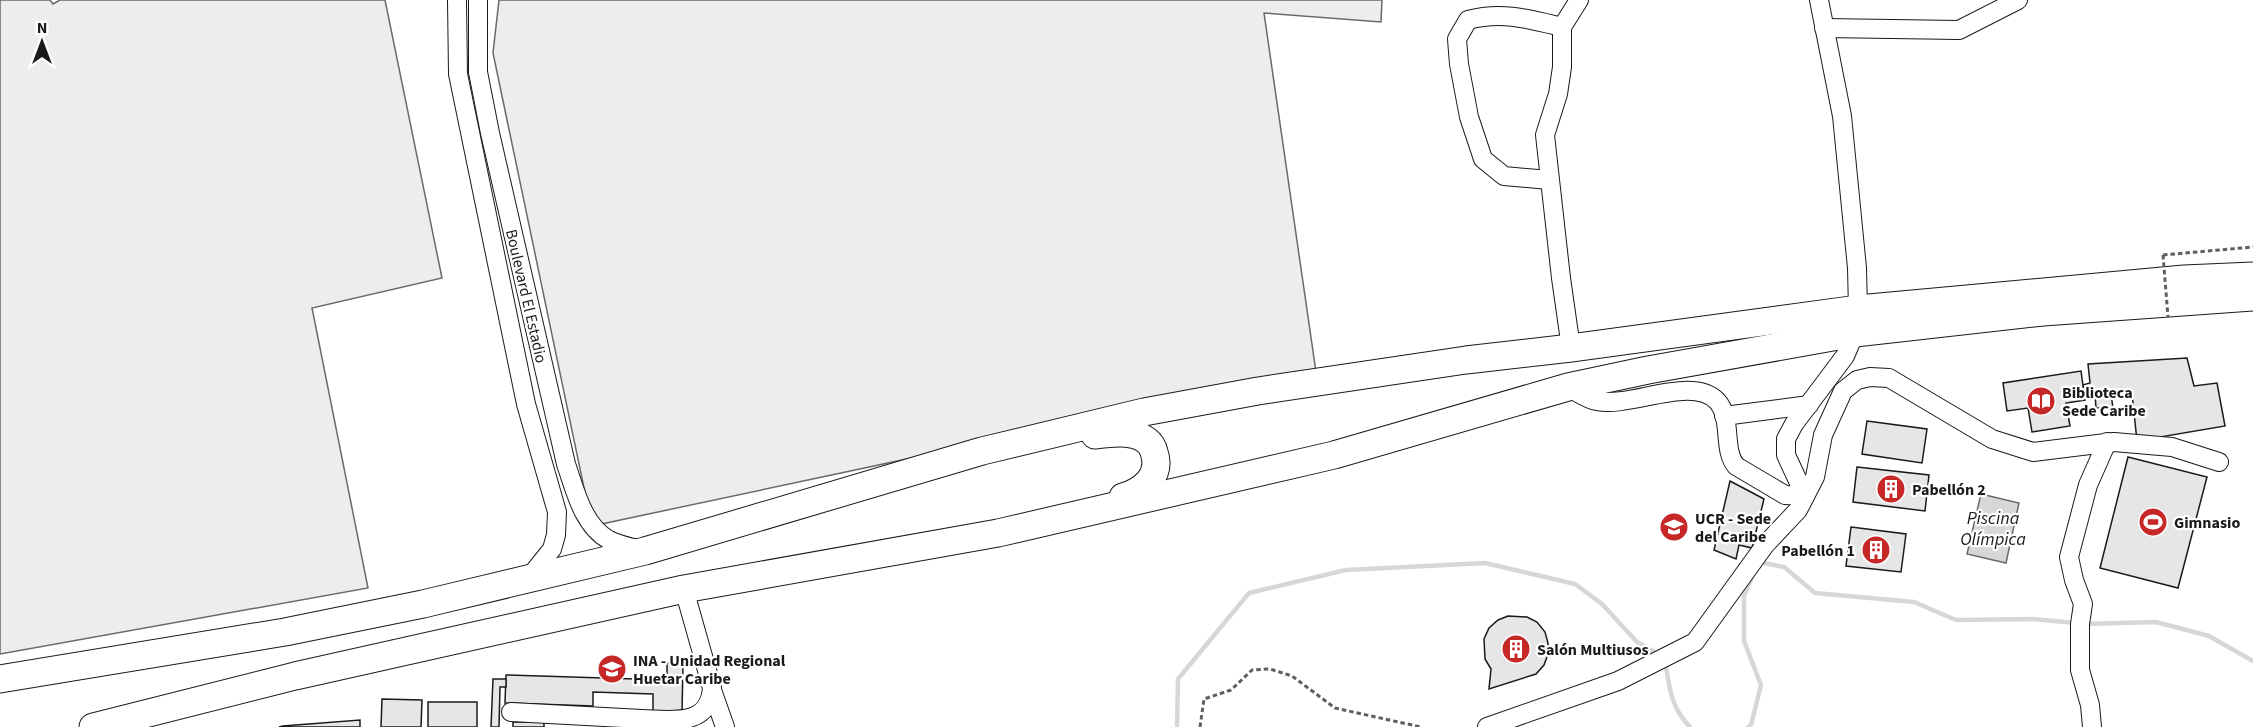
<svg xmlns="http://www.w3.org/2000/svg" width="2253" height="727" font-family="'Source Sans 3',sans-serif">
  <rect width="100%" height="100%" fill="#fff"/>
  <g fill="#ededed" stroke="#6a6a6a" stroke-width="1.5">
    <polygon points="0,0 50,0 53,4 60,0 385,0 442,278 312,308 368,588 0,654"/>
    <polygon points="499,0 1382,0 1381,22 1264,13 1316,372 592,526 493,53"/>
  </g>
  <polygon fill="#d7d7d7" stroke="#6a6a6a" stroke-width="1.5" points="1981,494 2019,503 2006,563 1967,554"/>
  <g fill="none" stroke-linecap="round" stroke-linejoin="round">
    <g stroke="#d7d7d7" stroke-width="4.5">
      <polyline points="1759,562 1784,567 1815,593 1914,602 1956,620 2032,619 2076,623"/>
      <polyline points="2084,624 2156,622 2209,636 2253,661"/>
      <path d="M1665 661C1670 689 1670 706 1690 727"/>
      <polyline points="1177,727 1178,679 1249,593 1346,570 1485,563 1575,584 1602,604 1637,642 1658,654"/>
      <polyline points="1748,727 1751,725 1761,685 1744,641 1744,596 1752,577"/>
    </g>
  </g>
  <g fill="#e6e6e6" stroke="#1a1a1a" stroke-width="1.5">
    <polygon points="2187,358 2194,386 2217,383 2225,426 2137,441 2132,394 2111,394 2113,408 2096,408 2095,394 2085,395 2083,385 2090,383 2088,364"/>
    <polygon points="2081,371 2085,400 2066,403 2070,426 2032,432 2028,408 2007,411 2003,383"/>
    <polygon points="1867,421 1927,429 1922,463 1862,454"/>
    <polygon points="2128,457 2207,477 2178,588 2100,568"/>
    <polygon points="1857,467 1929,475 1925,511 1853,502"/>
    <polygon points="1730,481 1764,499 1752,548 1739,545 1736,559 1714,550"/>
    <polygon points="1851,527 1906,534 1901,572 1846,566"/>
    <polygon points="1508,616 1527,617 1537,622 1545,632 1548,643 1548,654 1544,665 1536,674 1489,689 1491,669 1485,659 1484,639 1489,628 1498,620"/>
    <polygon points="667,663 683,663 682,713 653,712 653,694 593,692 593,706 505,703 506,675 667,680"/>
    <polygon points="493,679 506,679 506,687 500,687 499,727 491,727"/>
    <polygon points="382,699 422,700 421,727 381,727"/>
    <rect x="428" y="702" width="49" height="25"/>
    <polygon points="360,720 360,727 279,727 283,726"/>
    <rect x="513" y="722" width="31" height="5"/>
  </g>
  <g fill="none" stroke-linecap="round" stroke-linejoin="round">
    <g stroke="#1a1a1a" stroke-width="20">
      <g id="minor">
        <polyline points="457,0 458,74 526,404 557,512 556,535 552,549 528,579"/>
        <path d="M478 0V72L490 133 566 464C575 490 583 526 609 540 619 545 630 547 641 550"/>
        <polyline points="1819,0 1842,116 1857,268 1858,309"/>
        <polyline points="1824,28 1959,30 2018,0"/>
        <path d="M1549 180 1504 176 1483 159 1469 117 1459 64 1457 39 1468 20C1502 11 1529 19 1562 27"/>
        <polyline points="1571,348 1561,278 1545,135 1558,94 1562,67 1562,27 1579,0"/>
        <path d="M1568 387C1577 392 1588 400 1597 401 1631 408 1692 375 1717 401 1733 418 1722 449 1736 466L1785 495 1805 496"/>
        <polyline points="1724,416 1809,405"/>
        <polyline points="1805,496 1786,455 1786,439 1794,424 1845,356 1855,333"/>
        <polyline points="712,690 725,727"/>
        <polyline points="511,712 642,719"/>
        <path d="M642 727V719C672 720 709 727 712 688L684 589"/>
        <polyline points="1487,727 1618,681 1695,642 1765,545 1798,510 1815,477 1823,435 1843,391 1857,380 1870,377 1889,378 1992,439 2033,452 2114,442 2172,447 2219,462"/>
        <polyline points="2092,727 2090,705 2080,670 2080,624 2083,604 2074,580 2069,557 2088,485 2107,442"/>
      </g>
    </g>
    <g stroke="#1a1a1a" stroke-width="29">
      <g id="highway">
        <path d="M1095 435C1111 433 1133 430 1146 440 1150 443 1153 448 1154 452 1162 475 1144 491 1123 497"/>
        <polyline points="0,679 285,632 423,604 645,551 982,451 1144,412 1258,391 1466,360 1571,348 1858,309 2184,279 2253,276"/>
        <polyline points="93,727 295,676 684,589 998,533 1334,455 1568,387 1648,370 1855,333 2043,312 2253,297"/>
      </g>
    </g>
    <g stroke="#5f5f5f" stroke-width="3" stroke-dasharray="4.5 3" stroke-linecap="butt">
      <polyline points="2163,255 2253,247"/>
      <polyline points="1200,727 1204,699 1231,690 1252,670 1270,669 1292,676 1335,708 1421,727"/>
    </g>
    <use href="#minor" stroke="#fff" stroke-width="18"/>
    <use href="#highway" stroke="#fff" stroke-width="27"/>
    <polyline stroke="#5f5f5f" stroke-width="3" stroke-dasharray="4.5 3" stroke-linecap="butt" points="2163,255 2168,317"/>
  </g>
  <defs>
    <g id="library-disc" transform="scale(1.5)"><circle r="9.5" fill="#c62828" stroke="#fff"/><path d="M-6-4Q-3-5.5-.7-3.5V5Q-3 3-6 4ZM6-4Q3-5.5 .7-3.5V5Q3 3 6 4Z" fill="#fff"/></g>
    <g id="building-disc" transform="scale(1.5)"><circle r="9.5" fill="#c62828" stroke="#fff"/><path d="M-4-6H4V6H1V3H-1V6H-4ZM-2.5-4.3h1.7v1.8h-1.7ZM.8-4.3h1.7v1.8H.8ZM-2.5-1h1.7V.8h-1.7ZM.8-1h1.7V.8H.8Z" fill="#fff"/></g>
    <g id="stadium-disc" transform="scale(1.5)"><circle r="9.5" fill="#c62828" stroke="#fff"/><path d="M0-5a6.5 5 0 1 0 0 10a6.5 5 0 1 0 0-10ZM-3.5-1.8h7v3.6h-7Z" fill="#fff"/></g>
    <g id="university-disc" transform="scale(1.5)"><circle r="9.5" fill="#c62828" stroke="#fff"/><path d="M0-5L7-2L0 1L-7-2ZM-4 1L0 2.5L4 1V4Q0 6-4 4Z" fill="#fff"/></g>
  </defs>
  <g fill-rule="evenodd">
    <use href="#library-disc" x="2041" y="401"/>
    <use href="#building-disc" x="1891" y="489"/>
    <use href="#stadium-disc" x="2153" y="522"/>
    <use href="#university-disc" x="1674" y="527"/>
    <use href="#building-disc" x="1876" y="550"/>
    <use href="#building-disc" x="1516" y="649"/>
    <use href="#university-disc" x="612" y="669"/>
  </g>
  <g text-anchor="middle" stroke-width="4.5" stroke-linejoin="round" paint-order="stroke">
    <g font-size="16" fill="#1a1a1a" stroke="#fff">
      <text transform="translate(527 296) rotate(77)" y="6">Boulevard El Estadio</text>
    </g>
    <g font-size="16" font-weight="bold" fill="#1a1a1a" stroke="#fff" text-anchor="start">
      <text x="2062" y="398">Biblioteca<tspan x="2062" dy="18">Sede Caribe</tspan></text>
      <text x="1912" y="495">Pabellón 2</text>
      <text x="1695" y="524">UCR - Sede<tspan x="1695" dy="18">del Caribe</tspan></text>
      <text x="2174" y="528">Gimnasio</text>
      <text x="1855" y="556" text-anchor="end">Pabellón 1</text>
      <text x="1537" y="655">Salón Multiusos</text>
      <text x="633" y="666">INA - Unidad Regional<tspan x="633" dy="18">Huetar Caribe</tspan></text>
    </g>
    <g font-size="18" font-style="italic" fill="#1a1a1a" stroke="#fff">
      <text x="1993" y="524">Piscina<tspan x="1993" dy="21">Olímpica</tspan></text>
    </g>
  </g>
  <g transform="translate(42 42)" stroke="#ffffff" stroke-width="4.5" paint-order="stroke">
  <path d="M0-4.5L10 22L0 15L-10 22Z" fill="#1a1a1a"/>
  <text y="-9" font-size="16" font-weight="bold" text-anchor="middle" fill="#1a1a1a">N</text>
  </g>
</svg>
